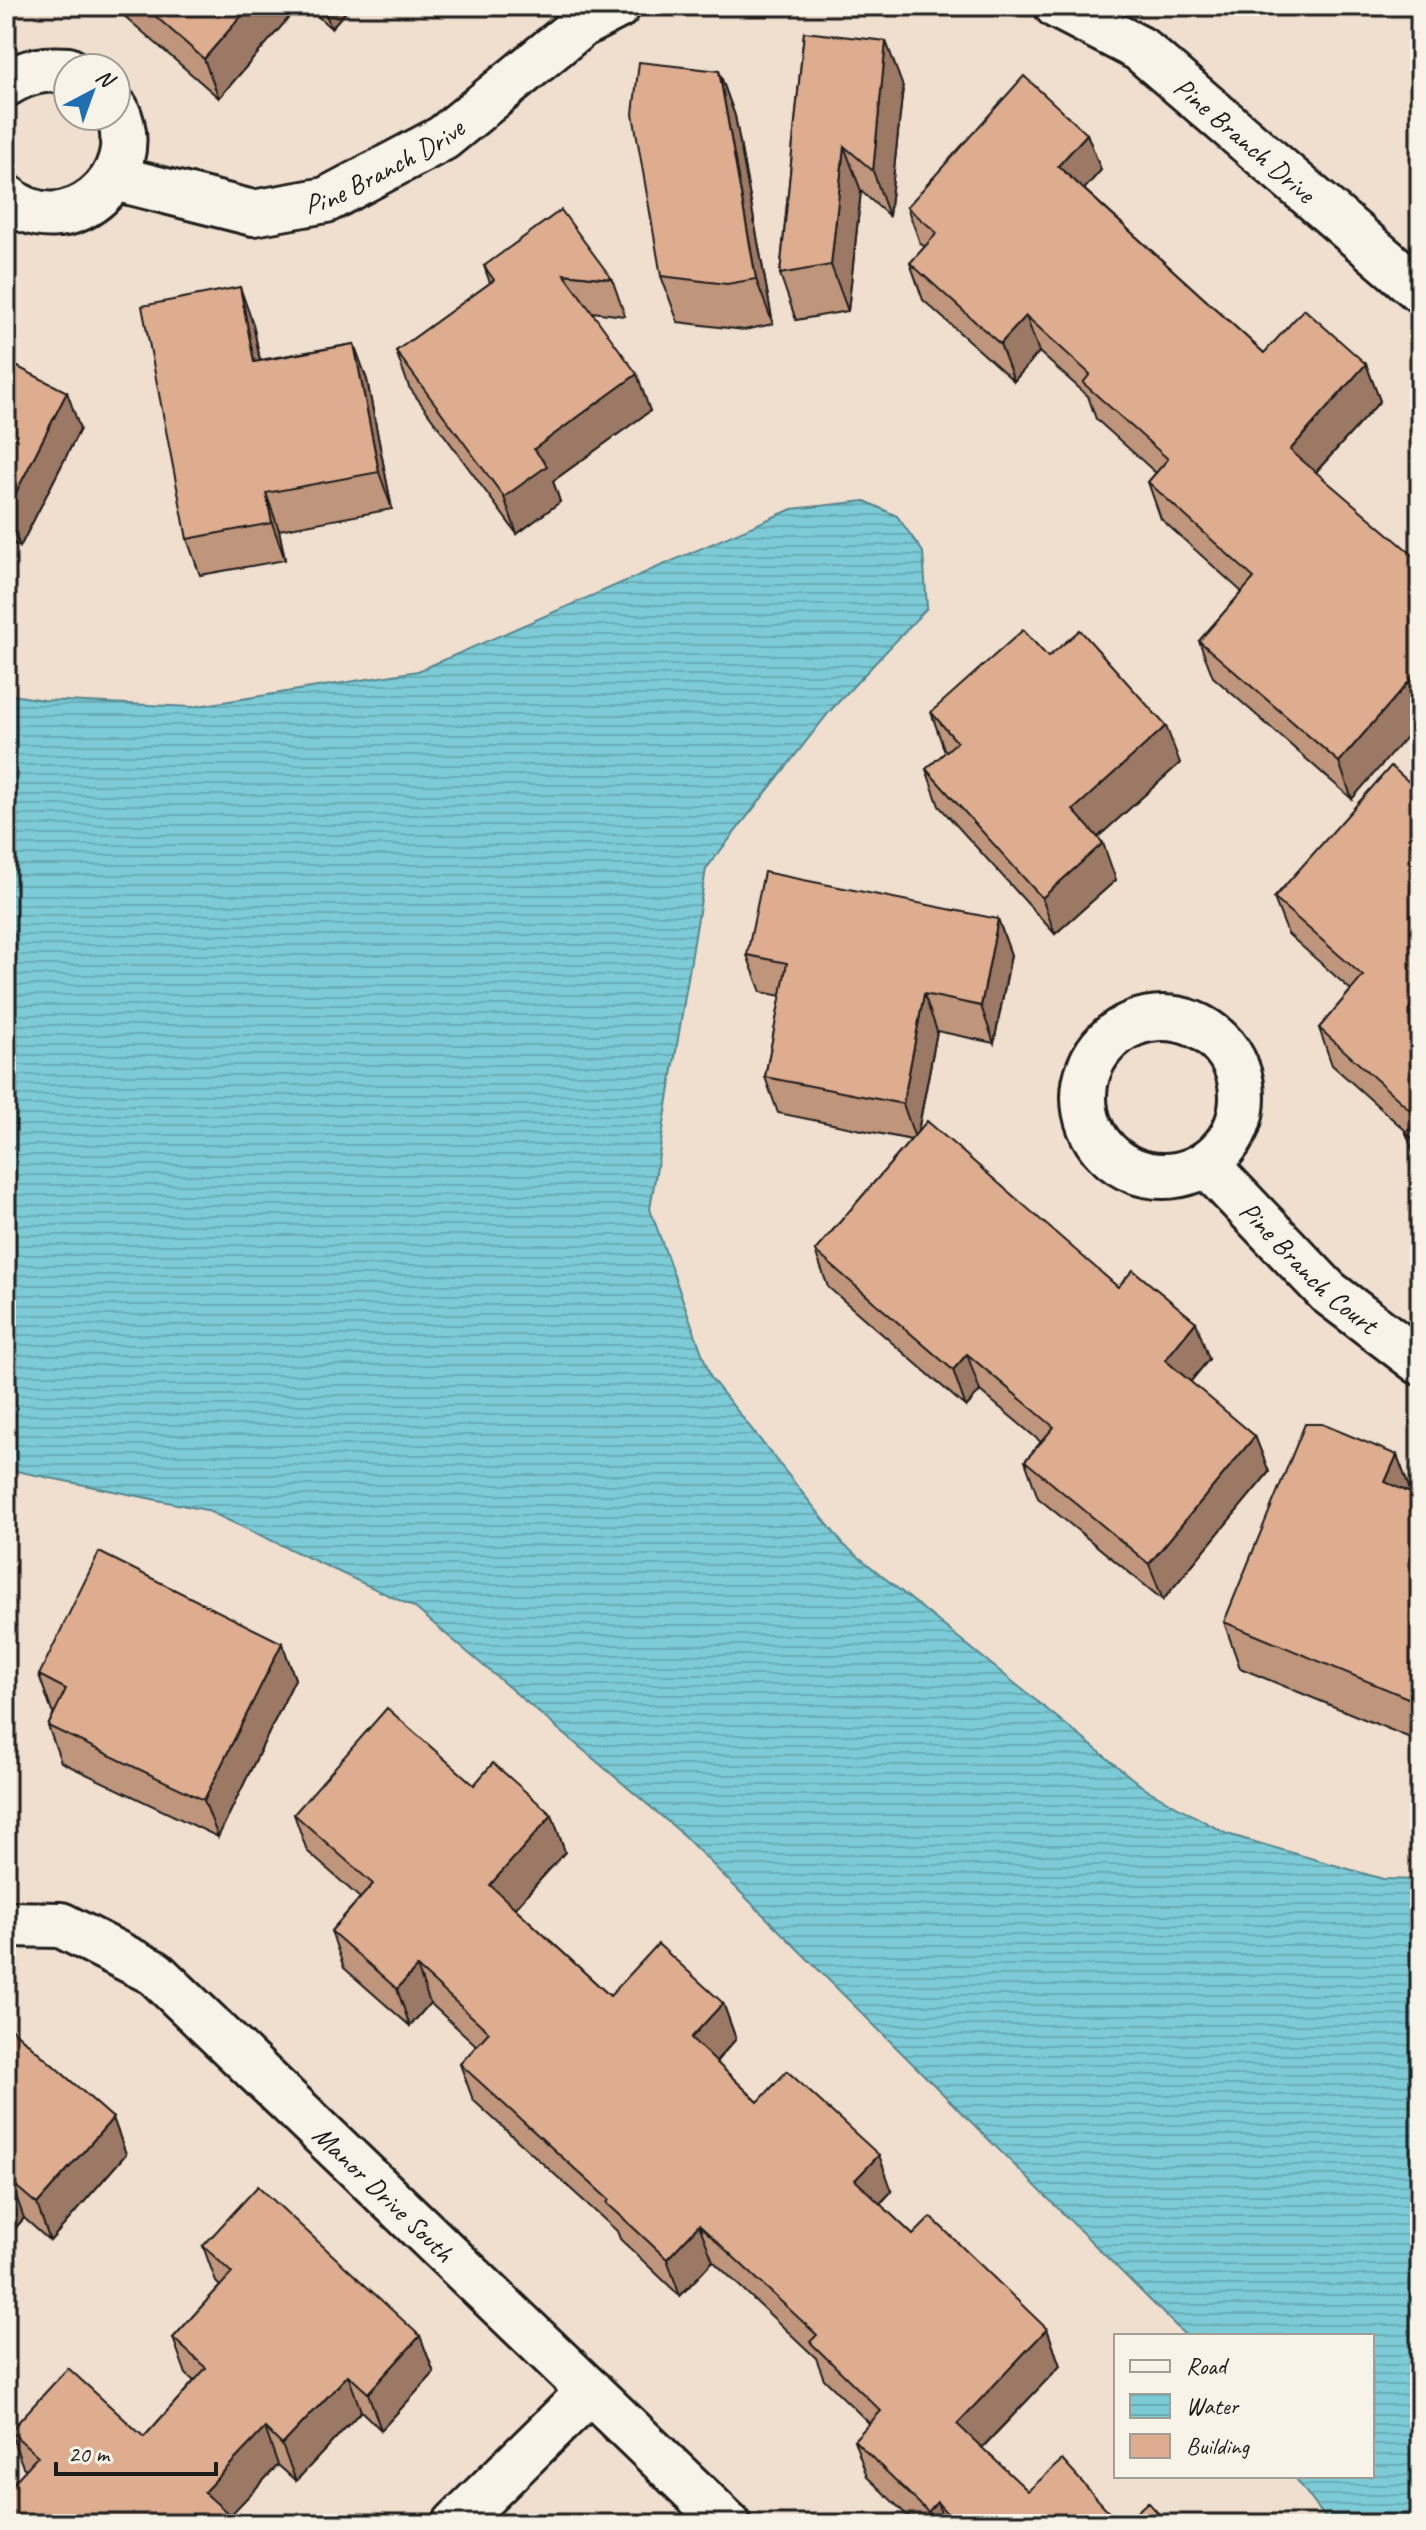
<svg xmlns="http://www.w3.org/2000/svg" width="1426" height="2530" font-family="Caveat,sans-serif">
  <defs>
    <pattern id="water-rules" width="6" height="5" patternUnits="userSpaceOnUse" patternTransform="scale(2)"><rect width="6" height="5" fill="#7bcbd6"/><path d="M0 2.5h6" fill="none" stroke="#6aaeb7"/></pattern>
  </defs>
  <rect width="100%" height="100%" fill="#f0dece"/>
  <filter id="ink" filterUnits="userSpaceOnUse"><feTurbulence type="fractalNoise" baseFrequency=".0125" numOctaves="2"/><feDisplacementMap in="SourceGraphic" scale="16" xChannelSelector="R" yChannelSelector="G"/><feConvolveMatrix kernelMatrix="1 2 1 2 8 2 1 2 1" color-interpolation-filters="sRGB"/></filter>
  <g filter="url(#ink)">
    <polygon fill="url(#water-rules)" stroke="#55858c" stroke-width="2" points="865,501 897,516 923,552 927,608 830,711 706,869 650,1209 711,1378 844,1545 1144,1788 1227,1834 1383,1879 1420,1880 1420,2524 1330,2524 1294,2476 1372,2476 1372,2336 1186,2336 679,1831 414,1607 206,1510 6,1469 6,694 43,700 192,707 418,671 792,509"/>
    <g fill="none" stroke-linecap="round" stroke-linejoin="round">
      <g stroke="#1c1c1c" stroke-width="50">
        <g id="minor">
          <path id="s1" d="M1057 6 1140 49 1420 290"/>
          <path d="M6 84C27 71 44 68 68 70"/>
          <path id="s2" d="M114 178 253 213 326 200 443 138 581 25 618 6"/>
          <path d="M6 197C65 248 149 178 116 109"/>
          <circle cx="1163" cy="1097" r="79"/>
          <path id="s3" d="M1206 1164 1328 1292 1420 1362"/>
          <path id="s4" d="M6 1924 61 1925 155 1973 728 2524"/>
          <polyline points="455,2524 590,2391"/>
        </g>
      </g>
      <use href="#minor" stroke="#f7f3e8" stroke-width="44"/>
    </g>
    <g fill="#bf957c" stroke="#1c1c1c" stroke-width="2">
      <polygon points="119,6 299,6 219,98 122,14"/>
      <polygon points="306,6 351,6 331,28"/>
      <polygon points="804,32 903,87 889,216 861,191 848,311 796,320 780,274"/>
      <polygon points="719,71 735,116 773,324 744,330 678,322 661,276"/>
      <polygon points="1087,134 1101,170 1084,189 1264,353 1366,364 1380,401 1316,472 1352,799 1213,677 1199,641 1242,592 1161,519 1148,482 1156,473 1096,419 1088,396 1039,352 1014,381 923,300 910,263 925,247 920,243 907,207"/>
      <polygon points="484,266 612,279 625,316 592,312 650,411 553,481 560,502 517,534 409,387 396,351 490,283"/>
      <polygon points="253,324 260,360 354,344 367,380 392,509 279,530 285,560 200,575 187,539"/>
      <polygon points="6,361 80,429 20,547 6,540"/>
      <polygon points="1048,657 1180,763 1098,837 1116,880 1055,934 939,806 926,769 947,751 944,749 931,712"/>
      <polygon points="1420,792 1420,1169 1406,1133 1407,1132 1332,1065 1319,1028 1351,990 1288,934 1274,898"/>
      <polygon points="998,919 1011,955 994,1043 937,1031 918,1132 1118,1287 1209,1359 1190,1382 1255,1436 1269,1472 1163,1600 1038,1498 1025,1461 1041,1442 980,1391 966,1407 828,1287 815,1251 911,1140 778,1113 765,1077 781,996 761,992 747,955"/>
      <polygon points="1397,1455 1411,1493 1420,1497 1420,1742 1240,1668 1224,1622"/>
      <polygon points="282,1643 295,1679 218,1837 61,1762 48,1726 54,1713 52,1712 39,1675"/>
      <polygon points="474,1785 552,1815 565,1852 515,1908 610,1996 723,2003 736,2039 716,2062 758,2102 892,2191 880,2204 913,2235 1047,2329 1060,2366 982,2448 1028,2491 1120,2524 916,2524 867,2477 854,2440 870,2424 824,2379 816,2358 713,2261 680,2296 620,2239 617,2231 473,2100 460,2064 477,2046 430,2003 410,2026 344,1968 331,1931 360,1898 307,1851 294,1814"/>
      <polygon points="6,2024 113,2118 126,2154 50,2241 24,2218 6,2239"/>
      <polygon points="203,2246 420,2336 434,2373 381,2430 361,2411 296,2481 278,2465 230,2515 26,2469 23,2467 10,2431 144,2437 194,2381 186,2374 173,2338 220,2286 216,2282"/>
    </g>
    <g fill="#9b7965" stroke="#1c1c1c" stroke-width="2">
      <polygon points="250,6 299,6 219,98 204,59"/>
      <polygon points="323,6 351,6 331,28"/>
      <polygon points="886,41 903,87 889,216 873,171"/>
      <polygon points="719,71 735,116 773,324 756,279"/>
      <polygon points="1087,134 1101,170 1072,203 1058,166"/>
      <polygon points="844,146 861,191 848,311 831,265"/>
      <polygon points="240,287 253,324 267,398 254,362"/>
      <polygon points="6,311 11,325 6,335"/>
      <polygon points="1026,316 1039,352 1014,381 1000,344"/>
      <polygon points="354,344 367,380 392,509 379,472"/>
      <polygon points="1366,364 1380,401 1303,486 1290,450"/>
      <polygon points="637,374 650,411 553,481 560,502 517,534 504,497 534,449"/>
      <polygon points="67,392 80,429 20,547 7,510"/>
      <polygon points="266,493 279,530 285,560 272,523"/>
      <polygon points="1420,669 1420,721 1352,799 1339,762"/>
      <polygon points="1166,726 1180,763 1087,847 1073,810"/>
      <polygon points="1103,843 1116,880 1055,934 1042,898"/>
      <polygon points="998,919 1011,955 994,1043 981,1006"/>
      <polygon points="924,994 937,1031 916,1141 903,1104"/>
      <polygon points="1196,1322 1209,1359 1178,1397 1165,1360"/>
      <polygon points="967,1354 980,1391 966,1407 953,1370"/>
      <polygon points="1255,1436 1269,1472 1163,1600 1149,1564"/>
      <polygon points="1397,1455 1414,1501 1385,1482"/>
      <polygon points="282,1643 295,1679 218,1837 204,1800"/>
      <polygon points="552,1815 565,1852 503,1921 490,1885"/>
      <polygon points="417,1967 430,2003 410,2026 397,1989"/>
      <polygon points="723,2003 736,2039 704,2074 691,2038"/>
      <polygon points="113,2118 126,2154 50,2241 37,2204"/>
      <polygon points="879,2155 892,2191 868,2216 855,2180"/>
      <polygon points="11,2182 24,2218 6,2239 6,2187"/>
      <polygon points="699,2225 713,2261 680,2296 667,2259"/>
      <polygon points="1047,2329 1060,2366 970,2460 957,2424"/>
      <polygon points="420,2336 434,2373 381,2430 368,2393"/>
      <polygon points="348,2375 361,2411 296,2481 282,2445"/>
      <polygon points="265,2428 278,2465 222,2524 204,2492"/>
      <polygon points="937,2502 945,2524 932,2524 928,2512"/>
    </g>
    <g fill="#dead90" stroke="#1c1c1c" stroke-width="2">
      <polygon points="144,6 250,6 204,59"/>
      <polygon points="804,32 886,41 873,171 844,146 831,265 780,274"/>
      <polygon points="639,62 719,71 756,279 727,284 661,276 633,114"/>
      <polygon points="1024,76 1087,134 1058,166 1264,353 1304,309 1366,364 1290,450 1420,561 1420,669 1339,762 1199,641 1254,578 1148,482 1168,459 1083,383 1090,374 1026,316 1000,344 910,263 937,233 907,207"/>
      <polygon points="561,210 612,279 564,274 637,374 534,449 547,466 504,497 396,351 494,280 484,266"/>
      <polygon points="240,287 254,362 354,344 379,472 266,493 272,523 187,539 142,306"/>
      <polygon points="6,361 67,392 7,510 6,510"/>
      <polygon points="1023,630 1048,657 1080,630 1166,726 1073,810 1103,843 1042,898 926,769 957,742 931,712"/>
      <polygon points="1391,766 1420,792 1420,804 1416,809 1420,813 1420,1145 1406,1133 1419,1118 1319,1028 1363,976 1274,898"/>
      <polygon points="764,872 998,919 981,1006 924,994 903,1104 765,1077 787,963 747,955"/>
      <polygon points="927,1121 1118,1287 1133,1270 1196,1322 1165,1360 1255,1436 1149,1564 1025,1461 1054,1427 967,1354 953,1370 815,1251"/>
      <polygon points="1305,1424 1322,1424 1397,1455 1385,1482 1420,1497 1420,1703 1224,1622"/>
      <polygon points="99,1552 282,1643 204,1800 48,1726 66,1689 39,1675"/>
      <polygon points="387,1708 474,1785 493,1763 552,1815 490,1885 610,1996 658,1944 723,2003 691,2038 758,2102 787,2071 879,2155 855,2180 913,2235 931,2217 1047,2329 957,2424 1028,2491 1062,2460 1120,2524 956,2524 937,2502 928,2512 854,2440 881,2411 810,2342 817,2335 699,2225 667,2259 607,2203 609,2200 460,2064 489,2032 417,1967 397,1989 331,1931 373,1884 294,1814"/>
      <polygon points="6,2024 113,2118 37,2204 11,2182 6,2187"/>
      <polygon points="258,2186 420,2336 368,2393 348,2375 282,2445 265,2428 204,2492 240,2524 6,2524 6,2491 38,2456 10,2431 68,2368 144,2437 206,2368 173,2338 232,2273 203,2246"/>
      <polygon points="1148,2502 1168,2524 1123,2524"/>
    </g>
  </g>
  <g text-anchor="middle" stroke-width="8" stroke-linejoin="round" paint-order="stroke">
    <g font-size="28" fill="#1c1c1c" stroke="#f7f3e8">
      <text dy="10" stroke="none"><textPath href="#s1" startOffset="232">Pine Branch Drive</textPath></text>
      <text dy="10" stroke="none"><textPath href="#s2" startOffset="284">Pine Branch Drive</textPath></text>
      <text dy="10" stroke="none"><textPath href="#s3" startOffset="146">Pine Branch Court</textPath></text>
      <text dy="10" stroke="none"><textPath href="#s4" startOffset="478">Manor Drive South</textPath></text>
    </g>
  </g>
  <rect width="1426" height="2530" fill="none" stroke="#f7f3e8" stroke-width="32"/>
  <rect x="16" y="16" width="1394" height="2498" fill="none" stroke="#1c1c1c" stroke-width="3" filter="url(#ink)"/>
  <rect x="1114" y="2334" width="260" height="144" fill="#f7f3e8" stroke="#9f9d96" stroke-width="2"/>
  <rect x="1130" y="2360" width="40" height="12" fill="#f7f3e8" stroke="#9f9d96" stroke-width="2"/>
  <text x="1186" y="2374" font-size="24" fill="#1c1c1c">Road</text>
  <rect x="1130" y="2394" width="40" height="24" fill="url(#water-rules)" stroke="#9f9d96" stroke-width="2"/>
  <text x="1186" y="2414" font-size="24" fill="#1c1c1c">Water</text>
  <rect x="1130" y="2434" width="40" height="24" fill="#dead90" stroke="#9f9d96" stroke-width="2"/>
  <text x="1186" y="2454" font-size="24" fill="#1c1c1c">Building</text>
  <g transform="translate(92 92) rotate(41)"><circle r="38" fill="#f7f3e8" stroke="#9f9d96" stroke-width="2"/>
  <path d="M0-6L14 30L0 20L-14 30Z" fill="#1f6fb2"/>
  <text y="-12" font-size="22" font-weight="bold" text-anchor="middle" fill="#1c1c1c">N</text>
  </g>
  <path d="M56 2462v12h160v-12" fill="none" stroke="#1c1c1c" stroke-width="4"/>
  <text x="68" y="2462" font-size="24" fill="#1c1c1c" stroke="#f7f3e8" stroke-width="6" paint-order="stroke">20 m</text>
</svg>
